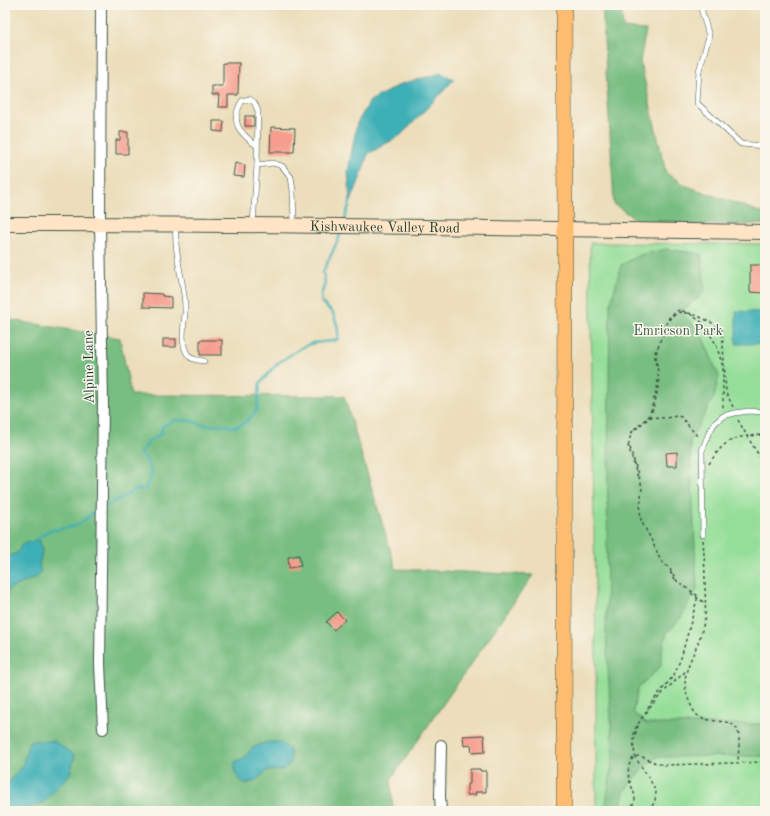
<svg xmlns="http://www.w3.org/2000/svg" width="770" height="816" font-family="'Old Standard TT',serif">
  <rect width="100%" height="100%" fill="#fbf7ec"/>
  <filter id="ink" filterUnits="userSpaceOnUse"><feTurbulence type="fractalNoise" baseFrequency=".025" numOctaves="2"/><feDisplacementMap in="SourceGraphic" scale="8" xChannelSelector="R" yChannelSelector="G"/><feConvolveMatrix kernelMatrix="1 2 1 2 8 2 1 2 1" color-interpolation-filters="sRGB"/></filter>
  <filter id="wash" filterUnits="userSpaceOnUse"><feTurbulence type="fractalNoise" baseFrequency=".012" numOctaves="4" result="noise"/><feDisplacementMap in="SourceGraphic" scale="16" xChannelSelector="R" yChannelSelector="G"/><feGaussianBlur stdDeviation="0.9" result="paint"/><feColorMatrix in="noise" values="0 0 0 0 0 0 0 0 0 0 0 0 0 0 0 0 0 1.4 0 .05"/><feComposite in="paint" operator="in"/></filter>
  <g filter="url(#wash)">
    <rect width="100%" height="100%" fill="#ecdebb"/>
    <polygon fill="#95de99" stroke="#5a8e66" points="590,243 765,244 765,811 596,811 596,663"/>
    <g fill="#78bd81" stroke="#4c7d5a">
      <polygon points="603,5 621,5 623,28 646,30 640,61 666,173 687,186 765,214 765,224 643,225 614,204 611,150 603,24"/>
      <polygon points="666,249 701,254 705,292 681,312 700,331 719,376 714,397 690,441 697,589 680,619 667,633 661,654 661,666 638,688 633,712 646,724 765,724 765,756 657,757 642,769 624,791 620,811 605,811 613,757 606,631 610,307 621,265 640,255"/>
      <polygon points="5,319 120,338 131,395 344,396 396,569 533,575 391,779 393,811 5,811"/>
    </g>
    <g fill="#3eafb6" stroke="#2e7675">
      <polygon points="441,73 454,79 441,94 430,105 401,135 368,154 361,176 350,204 348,171 357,123 370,101 401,84"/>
      <polygon points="736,311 761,312 761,340 763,340 763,344 736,344"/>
      <polygon points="36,540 40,541 42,551 39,565 41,572 37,577 9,589 5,597 5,558 17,553 22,544"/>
      <polygon points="29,741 54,741 75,755 70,774 43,803 18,811 5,811 5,783 10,781 23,764"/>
      <polygon points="267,742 280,742 290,750 291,763 283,770 267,771 255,781 244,784 235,774 235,762 245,757 252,748"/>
    </g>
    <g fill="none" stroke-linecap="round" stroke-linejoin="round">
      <g stroke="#3eafb6" stroke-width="2.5">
        <polyline points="344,222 350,202"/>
        <polyline points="105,507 137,489 145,489 152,473 146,459 140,453 150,440 160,435 163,426 175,420 192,421 204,425 224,425 235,427 245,423 257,410 260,383 278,363 301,348 313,343 332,341 338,339 338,328 333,313 322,303 321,295 325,283 323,272 339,238 341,231"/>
        <polyline points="36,540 48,531 76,526 92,514 99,510"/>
      </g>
    </g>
    <g id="blocks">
      <g fill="#f59c8c">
        <polygon points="223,63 239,63 238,95 228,95 228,107 218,107 219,95 212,95 212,86 223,86"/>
        <rect x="245" y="116" width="9" height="10"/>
        <polygon points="213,121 224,121 223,132 213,131"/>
        <polygon points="271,127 295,128 294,152 270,152"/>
        <polygon points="120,132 128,132 128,154 116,154 116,140 120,140"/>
        <polygon points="235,163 245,165 244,177 233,176"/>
        <polygon points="750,265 763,265 764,293 750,292"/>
        <polygon points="143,293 162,294 162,296 171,297 171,308 143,307"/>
        <rect x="163" y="339" width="13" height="8"/>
        <rect x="200" y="340" width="22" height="15"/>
        <polygon points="677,452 677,466 667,466 666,453"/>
        <polygon points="299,555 301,566 289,568 288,557"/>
        <polygon points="337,612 345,620 334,630 326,622"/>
        <polygon points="484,735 485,752 472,753 471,745 464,746 463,736"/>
        <polygon points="470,769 480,769 480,771 486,771 486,792 475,792 476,795 467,795 467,784 470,784"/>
      </g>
    </g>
  </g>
  <g filter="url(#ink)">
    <use href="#blocks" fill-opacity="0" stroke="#3e5548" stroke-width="1"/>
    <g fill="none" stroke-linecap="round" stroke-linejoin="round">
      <g stroke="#3e5548" stroke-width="6">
        <g id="lane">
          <polyline points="700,5 709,36 699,71 697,103 741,144 765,146"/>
          <polyline points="257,165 273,163 282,166 291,177 293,191 294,224"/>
          <path d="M253 224 257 165 258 111 254 102 249 99 242 101C229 123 240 133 257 146"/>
          <path d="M176 225C175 236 176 247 178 259 180 277 186 294 185 313 184 325 180 344 188 355 191 360 198 360 204 361"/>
          <polyline points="703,535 702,451 708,435 714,424 723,416 735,413 749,411 765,412"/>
        </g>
      </g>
      <g stroke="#3e5548" stroke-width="12">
        <g id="street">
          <polyline points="101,5 100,224 103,402 100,664 103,729"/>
          <polyline points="441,811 440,797 441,745"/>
        </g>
      </g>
      <g stroke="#3e5548" stroke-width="16">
        <g id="secondary">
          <path id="s1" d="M5 224C258 223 512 229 765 232"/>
        </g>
      </g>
      <g stroke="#3e5548" stroke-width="16">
        <polyline id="primary" points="564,5 565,230 564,811"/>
      </g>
      <g stroke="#3e5548" stroke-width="1.5" stroke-dasharray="3 3" stroke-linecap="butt">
        <polyline points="669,320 671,317 680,312 690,314 703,323 716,344 723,367 723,410"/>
        <path d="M656 365C655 358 654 353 657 347"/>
        <polyline points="649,417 666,418 678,416 681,417 699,438"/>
        <polyline points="738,420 750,441 765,465"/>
        <polyline points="631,434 633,430 648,417 651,410 658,383 657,379"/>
        <polyline points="628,445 638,478"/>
        <path d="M709 464C725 438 735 436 765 435"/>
        <path d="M703 540C704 554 705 569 705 583 705 594 706 605 705 616 704 623 702 630 700 637 694 657 680 672 687 695 688 699 693 711 696 714 708 725 730 717 737 729 741 737 738 753 738 762"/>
        <polyline points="670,572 677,582"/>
        <polyline points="691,593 706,604"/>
        <path d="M646 713C657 697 671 685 686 671"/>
        <polyline points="634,740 636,732 639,723"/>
        <path d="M629 811C632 807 634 804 635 799 635 791 630 786 629 778 627 770 629 755 640 756 644 757 648 760 652 761 655 763 660 764 664 765L765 762"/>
        <path d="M649 811 655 801 656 792 649 778 635 757 633 739 635 729 652 702 674 675 681 658 698 596 677 581 670 569 661 561 650 537 641 521 640 509 642 487 629 444V441L632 432 650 417 655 403 659 383 656 355 657 350 666 324 670 316 679 310C694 314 710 320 722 330L726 392 733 407"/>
      </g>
      <use href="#lane" stroke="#fff" stroke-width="5"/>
      <use href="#street" stroke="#fff" stroke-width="10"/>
      <use href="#secondary" stroke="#ffe4c6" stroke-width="14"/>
      <use href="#primary" stroke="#febc70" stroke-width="15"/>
    </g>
  </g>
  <g text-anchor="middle" stroke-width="3" stroke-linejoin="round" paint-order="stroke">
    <g font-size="14" fill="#1f3d34" stroke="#fbf7ec">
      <text dy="5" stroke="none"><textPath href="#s1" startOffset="380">Kishwaukee Valley Road</textPath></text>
      <text transform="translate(88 367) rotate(-91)" y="5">Alpine Lane</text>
    </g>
    <g font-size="14" fill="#375d48" stroke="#fbf7ec">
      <text x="678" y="335">Emricson Park</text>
    </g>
  </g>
  <rect width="770" height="816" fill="none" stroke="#fbf7ec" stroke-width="20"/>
</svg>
